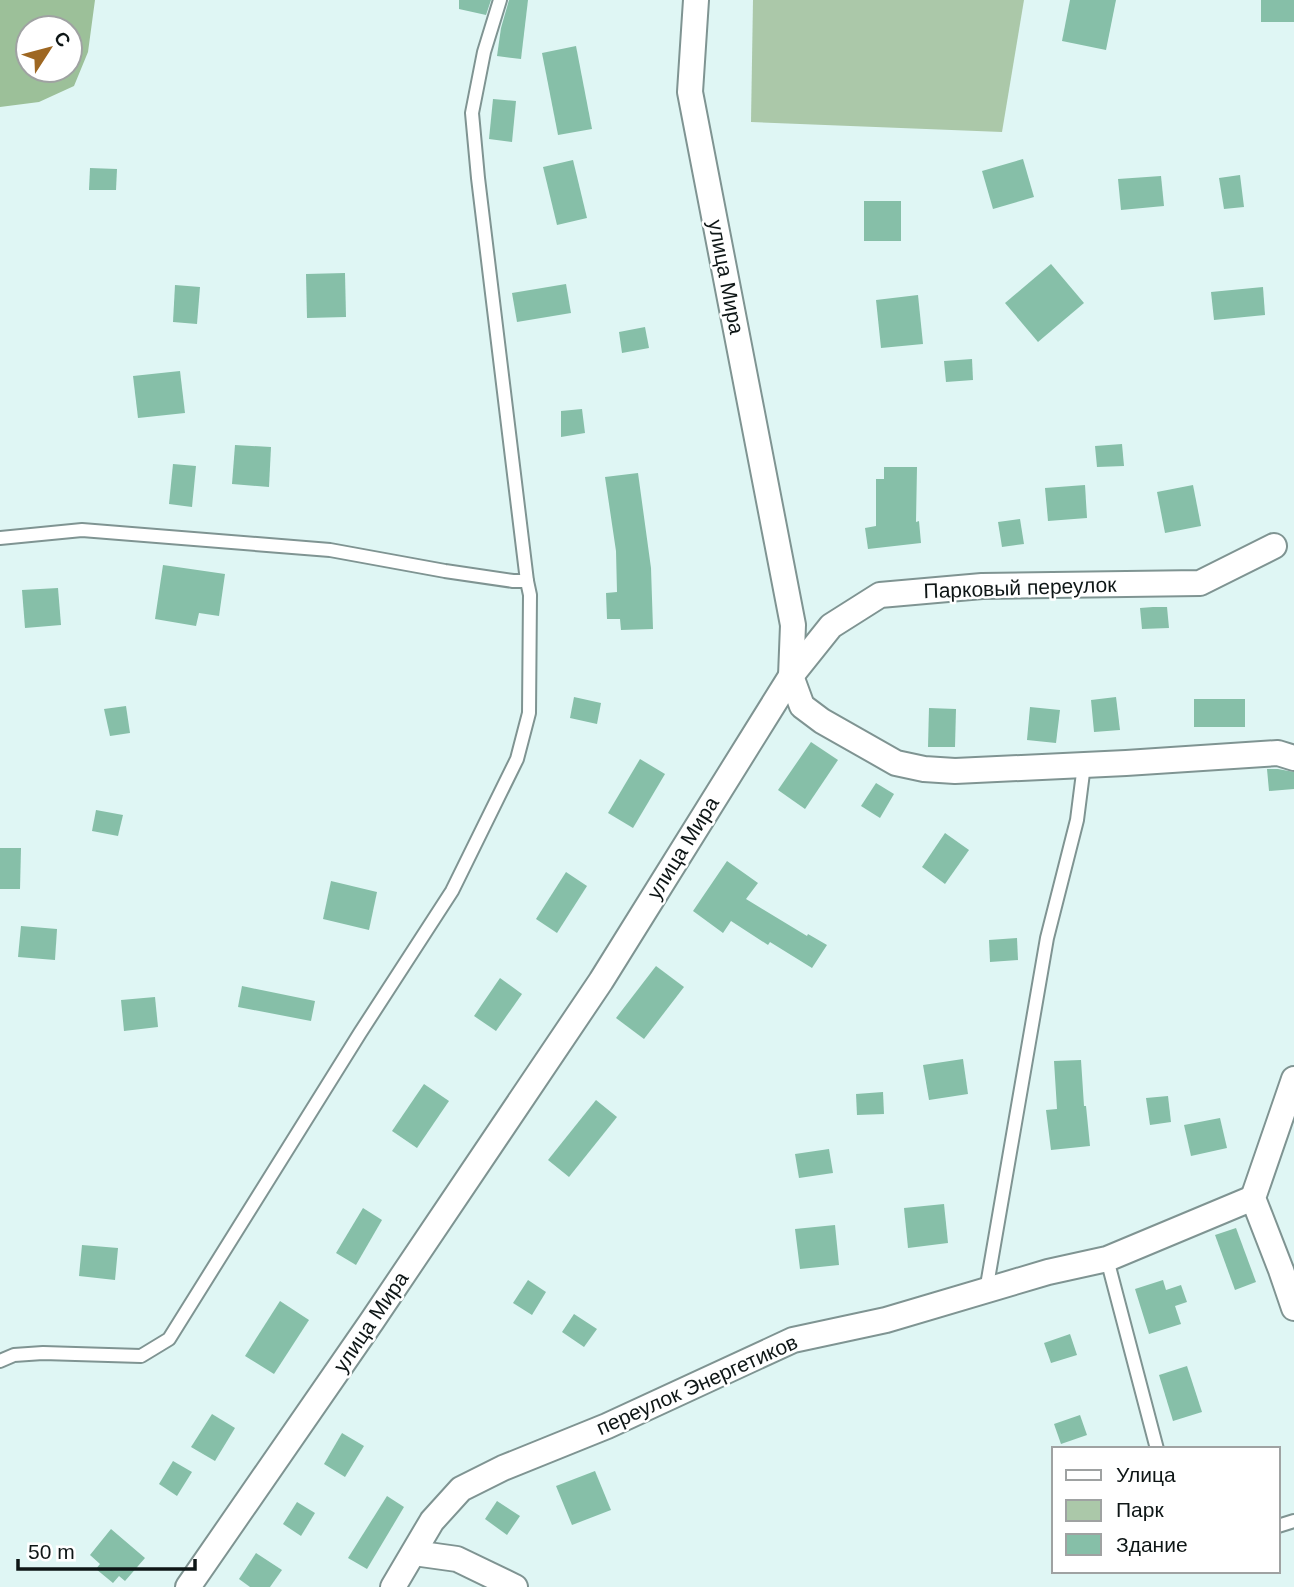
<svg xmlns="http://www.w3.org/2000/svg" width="1294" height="1587" font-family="Arial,sans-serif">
  <rect width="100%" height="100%" fill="#dff6f4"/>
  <polygon fill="#abc8a9" points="753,0 1024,0 1002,132 751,122"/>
  <path fill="#9cc099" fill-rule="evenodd" d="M0 0H95L88 52 74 86 39 102 0 107ZM28 28H70V70H28Z"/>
  <g fill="#86bfa8">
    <polygon points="459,0 491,0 486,15 459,9"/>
    <polygon points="509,0 528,0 521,59 497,56 501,28"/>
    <polygon points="1070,0 1116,0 1106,50 1062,41"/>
    <rect x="1261" y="0" width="33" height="22"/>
    <polygon points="576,46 592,129 558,135 542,53"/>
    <polygon points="493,99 516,101 512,142 489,139"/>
    <polygon points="1023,159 1034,197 993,209 982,171"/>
    <polygon points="573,160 587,218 557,225 543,167"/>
    <polygon points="90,168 117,169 116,190 89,190"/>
    <polygon points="1240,175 1244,207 1224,209 1219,178"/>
    <polygon points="1161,176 1164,206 1121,210 1118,179"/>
    <rect x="864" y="201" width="37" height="40"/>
    <polygon points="1051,264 1084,303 1038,342 1005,303"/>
    <polygon points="345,273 346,317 307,318 306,274"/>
    <polygon points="566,284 571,313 517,322 512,293"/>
    <polygon points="175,285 200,287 197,324 173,322"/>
    <polygon points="1263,287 1265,315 1214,320 1211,292"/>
    <polygon points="918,295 923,344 881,348 876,300"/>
    <polygon points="645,327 649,348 622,353 619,332"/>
    <polygon points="972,359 973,380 946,382 944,361"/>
    <polygon points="180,371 185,413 138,418 133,376"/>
    <polygon points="582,409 585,433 561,437 561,411"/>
    <polygon points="1122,444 1124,466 1097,467 1095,446"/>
    <polygon points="235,445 271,447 269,487 232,484"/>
    <polygon points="173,464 196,466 192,507 169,504"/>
    <polygon points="884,467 917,467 916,522 919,521 921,543 868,549 865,528 876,526 876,479 884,479"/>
    <polygon points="638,473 651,568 653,629 621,630 620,619 607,619 606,593 617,592 616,551 605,477"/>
    <polygon points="1085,485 1087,518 1048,521 1045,488"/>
    <polygon points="1193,485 1201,526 1165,533 1157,492"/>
    <polygon points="1020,519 1024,544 1002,547 998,522"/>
    <polygon points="163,565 225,574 219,616 199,613 196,626 155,619"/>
    <polygon points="58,588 61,625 25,628 22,590"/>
    <polygon points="1153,607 1167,607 1169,628 1142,629 1140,608"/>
    <polygon points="574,697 601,703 597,724 570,718"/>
    <polygon points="1116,697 1120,730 1094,732 1091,700"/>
    <rect x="1194" y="699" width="51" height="28"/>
    <polygon points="126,706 130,733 110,736 104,709"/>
    <polygon points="1030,707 1060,710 1056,743 1027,740"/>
    <polygon points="929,708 956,709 955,747 928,747"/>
    <polygon points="811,742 838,760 805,809 778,790"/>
    <polygon points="640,759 665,774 633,828 608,813"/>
    <polygon points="1267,769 1278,769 1294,772 1294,789 1269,791"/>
    <polygon points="876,783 894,794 880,818 861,806"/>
    <polygon points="96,810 123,815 118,836 92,831"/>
    <polygon points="945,833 969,850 945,884 922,867"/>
    <polygon points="0,848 21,848 20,889 0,889"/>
    <polygon points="727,861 758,883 746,899 807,936 808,934 827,945 812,968 770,942 768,945 731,921 723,933 693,911"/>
    <polygon points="566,872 587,886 557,933 536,919"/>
    <polygon points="331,881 377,892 369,930 323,919"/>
    <polygon points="21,926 57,929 55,960 18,957"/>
    <polygon points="1017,938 1018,960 990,962 989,940"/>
    <polygon points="656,966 684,987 644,1039 616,1018"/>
    <polygon points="500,978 522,994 496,1031 474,1016"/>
    <polygon points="242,986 315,1001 311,1021 238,1007"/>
    <polygon points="155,997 158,1027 124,1031 121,1000"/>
    <polygon points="963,1059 968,1094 929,1100 923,1065"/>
    <polygon points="1081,1060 1084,1106 1086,1106 1090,1146 1051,1150 1046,1110 1057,1109 1054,1061"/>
    <polygon points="424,1084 449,1101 417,1148 392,1131"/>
    <polygon points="883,1092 884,1114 857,1115 856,1094"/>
    <polygon points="1168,1096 1171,1122 1150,1125 1146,1098"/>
    <polygon points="596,1100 617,1117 569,1177 548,1160"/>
    <polygon points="1220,1118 1227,1148 1191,1156 1184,1125"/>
    <polygon points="829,1149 833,1173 799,1178 795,1154"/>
    <polygon points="944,1204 948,1243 908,1248 904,1208"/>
    <polygon points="363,1208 382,1220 356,1265 336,1253"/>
    <polygon points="835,1225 839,1265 800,1269 795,1229"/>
    <polygon points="1236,1228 1256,1282 1235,1290 1215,1235"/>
    <polygon points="82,1245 118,1248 115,1280 79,1276"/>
    <polygon points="528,1280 546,1292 532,1315 513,1303"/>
    <polygon points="1163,1280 1166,1290 1181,1285 1187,1302 1175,1306 1181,1324 1149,1334 1135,1289"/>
    <polygon points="280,1301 309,1320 274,1374 245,1356"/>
    <polygon points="574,1314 597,1329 584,1347 562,1332"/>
    <polygon points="1070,1334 1077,1355 1051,1363 1044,1343"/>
    <polygon points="1187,1366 1202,1412 1173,1421 1159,1375"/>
    <polygon points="212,1414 235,1428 215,1461 191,1447"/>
    <polygon points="1080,1415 1087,1435 1061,1444 1054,1424"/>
    <polygon points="342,1433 364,1446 345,1477 324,1464"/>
    <polygon points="173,1461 192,1472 177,1496 159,1484"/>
    <polygon points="595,1471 611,1510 572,1525 556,1486"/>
    <polygon points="387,1496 404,1507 367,1569 348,1558"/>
    <polygon points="497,1501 520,1516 507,1535 485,1519"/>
    <polygon points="297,1502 315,1513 301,1536 283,1524"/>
    <polygon points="111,1529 145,1558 125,1581 119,1576 113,1583 96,1569 100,1564 90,1555"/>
    <polygon points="256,1553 282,1570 270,1587 250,1587 239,1579"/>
  </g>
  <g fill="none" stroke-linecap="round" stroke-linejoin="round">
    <g stroke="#7f9492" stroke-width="16">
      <g id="lane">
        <polyline points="0,538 82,530 330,550 445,571 513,581 527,581 478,178 472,113 484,52 500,0"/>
        <polyline points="1107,1259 1157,1449"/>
        <polyline points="986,1291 1047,938 1077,820 1084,765"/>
        <polyline points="0,1361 14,1355 43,1353 141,1356 169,1339 360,1033 452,891 517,759 529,713 530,595 527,581"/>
        <polyline points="1278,1526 1294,1521"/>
      </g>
    </g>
    <g stroke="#7f9492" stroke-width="28">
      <g id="street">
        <polyline points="696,0 690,92 793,625 791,676 802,706 822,721 896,763 924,769 955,771 1126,763 1278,753 1294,758"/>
        <polyline points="1294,1079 1253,1198 1281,1270 1294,1308"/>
        <polyline points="414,1553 457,1559 515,1587"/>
        <polyline points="188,1587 372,1321 601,981 791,676 831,626 880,595 982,586 1200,583 1274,546"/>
        <polyline points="393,1587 432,1521 461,1489 503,1468 607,1426 793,1340 886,1320 1048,1272 1107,1259 1253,1198"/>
      </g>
    </g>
    <use href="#lane" stroke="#fff" stroke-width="12"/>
    <use href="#street" stroke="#fff" stroke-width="24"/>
  </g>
  <g text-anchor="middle" stroke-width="5" stroke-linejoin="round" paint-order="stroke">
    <g font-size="21" fill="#0e1616" stroke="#fff">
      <text transform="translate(726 277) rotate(79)" y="7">улица Мира</text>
      <text transform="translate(1020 588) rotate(-2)" y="7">Парковый переулок</text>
      <text transform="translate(683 848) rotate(-58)" y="7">улица Мира</text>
      <text transform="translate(371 1322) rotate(-56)" y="7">улица Мира</text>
      <text transform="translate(697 1385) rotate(-24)" y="7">переулок Энергетиков</text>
    </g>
  </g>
  <rect x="1052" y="1447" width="228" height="126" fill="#ffffff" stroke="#9fa2a2" stroke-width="2"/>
  <rect x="1066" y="1470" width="35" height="10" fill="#ffffff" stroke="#9fa2a2" stroke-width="2"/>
  <text x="1116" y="1482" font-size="21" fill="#0e1616">Улица</text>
  <rect x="1066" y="1500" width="35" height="21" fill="#abc8a9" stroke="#9fa2a2" stroke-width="2"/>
  <text x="1116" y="1517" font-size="21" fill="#0e1616">Парк</text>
  <rect x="1066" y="1534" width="35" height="21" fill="#86bfa8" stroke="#9fa2a2" stroke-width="2"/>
  <text x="1116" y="1552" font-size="21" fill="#0e1616">Здание</text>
  <g transform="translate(49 49) rotate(54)"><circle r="33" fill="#ffffff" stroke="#9fa2a2" stroke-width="2"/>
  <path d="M0-5L12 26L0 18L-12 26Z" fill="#9e6722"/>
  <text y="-10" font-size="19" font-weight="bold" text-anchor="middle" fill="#0e1616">С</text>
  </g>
  <path d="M18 1559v10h177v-10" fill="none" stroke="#0e1616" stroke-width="3.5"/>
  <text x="28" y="1559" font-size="21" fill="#0e1616" stroke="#ffffff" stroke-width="5" paint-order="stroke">50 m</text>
</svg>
